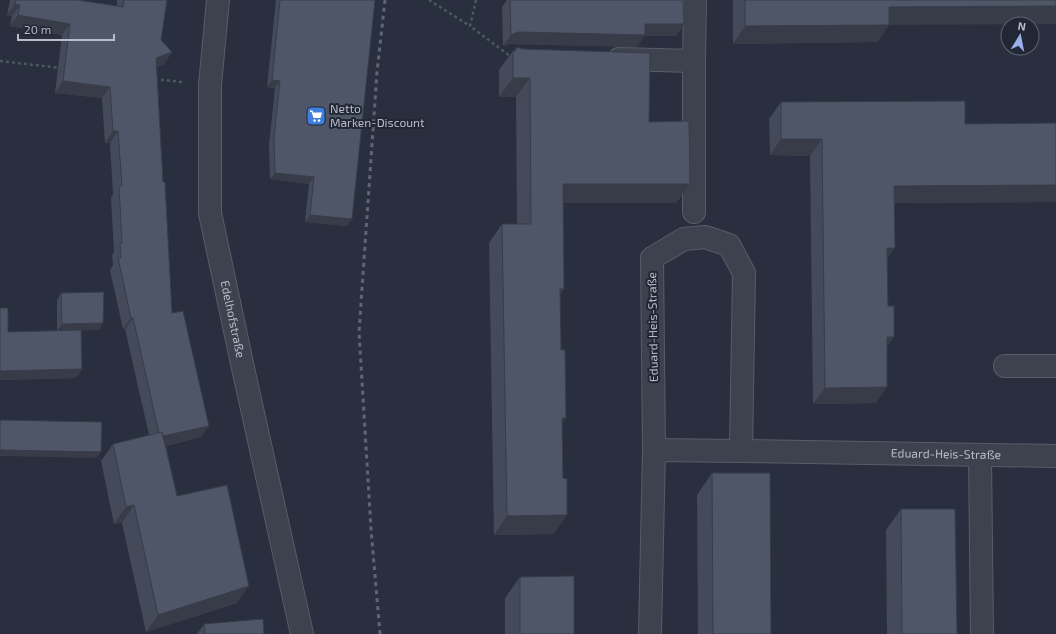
<svg xmlns="http://www.w3.org/2000/svg" width="1056" height="634" font-family="'Exo 2',sans-serif">
  <rect width="100%" height="100%" fill="#292f3e"/>
  <g fill="none" stroke-linecap="round" stroke-linejoin="round">
    <g stroke="#575d69" stroke-width="24">
      <g id="minor">
        <path id="s1" d="M218 0 210 85V213L243 368 302 634"/>
        <polyline points="619,59 694,61"/>
        <polyline points="694,212 694,61 695,0"/>
        <polyline points="1005,366 1056,366"/>
        <path id="s2" d="M741 451 1056 456"/>
        <polyline points="980,455 982,634"/>
        <polyline points="650,634 654,450 652,258 684,239 705,237 729,245 744,273 741,451 654,450"/>
      </g>
    </g>
    <g stroke="#4b595e" stroke-width="2.5" stroke-dasharray="3 3" stroke-linecap="butt">
      <polyline points="429,0 470,26"/>
      <polyline points="476,0 470,26 510,56"/>
      <polyline points="0,61 61,68"/>
      <polyline points="155,79 182,82"/>
    </g>
    <use href="#minor" stroke="#3d424e" stroke-width="22"/>
    <polyline stroke="#5f6575" stroke-width="3" stroke-dasharray="4 4" stroke-linecap="butt" points="380,634 371,529 359,332 377,72 385,0"/>
  </g>
  <g fill="#444a59">
    <polygon points="10,0 78,0 117,6 117,0 167,0 161,40 172,52 164,64 157,67 163,182 172,313 209,426 201,437 166,446 177,496 237,603 146,632 122,523 114,524 101,461 113,444 149,435 125,329 123,329 110,270 113,265 112,255 114,253 111,198 113,194 110,143 105,143 102,98 55,93 62,35 10,26 12,16 7,15"/>
    <polygon points="276,0 375,0 347,226 305,222 309,184 270,179 269,145 275,88 267,87"/>
    <polygon points="507,0 683,0 684,24 676,36 644,36 637,47 510,44 503,46 502,7"/>
    <polygon points="733,0 1056,0 889,25 877,42 733,44"/>
    <polygon points="516,47 649,122 690,184 676,203 563,203 564,289 560,295 561,350 566,418 562,423 554,534 494,535 489,243 502,224 517,224 516,97 499,97 499,70 513,51 514,51"/>
    <polygon points="781,102 965,124 1056,123 1056,202 894,203 887,259 887,348 876,403 813,404 810,156 770,155 769,119"/>
    <polygon points="61,293 103,323 99,330 81,330 82,369 76,378 0,380 0,308 8,332 57,331 57,300"/>
    <polygon points="712,473 771,634 698,634 697,495"/>
    <polygon points="901,509 957,634 887,634 886,530"/>
    <polygon points="520,577 574,634 505,634 505,598"/>
    <polygon points="204,624 264,634 197,634"/>
  </g>
  <g fill="#373c48">
    <polygon points="15,4 20,5 12,16 7,15"/>
    <polygon points="1056,6 1056,24 889,25 877,42 733,44 745,26 889,7"/>
    <polygon points="18,15 70,24 62,35 10,26"/>
    <polygon points="645,24 684,24 676,36 644,36 637,47 510,44 503,46 511,35 518,32"/>
    <polygon points="172,52 164,64 148,70 156,58"/>
    <polygon points="513,78 530,78 516,97 499,97"/>
    <polygon points="272,80 280,81 275,88 267,87"/>
    <polygon points="63,81 110,87 102,98 55,93"/>
    <polygon points="113,131 118,131 110,143 105,143"/>
    <polygon points="781,139 822,139 810,156 770,155"/>
    <polygon points="275,173 314,177 309,184 270,179"/>
    <polygon points="563,184 690,184 676,203 549,203"/>
    <polygon points="1056,185 1056,202 883,203 894,186"/>
    <polygon points="310,215 352,219 347,226 305,222"/>
    <polygon points="887,248 895,248 883,265"/>
    <polygon points="560,289 564,289 551,308"/>
    <polygon points="131,318 133,318 125,329 123,329"/>
    <polygon points="103,323 99,330 57,331 62,324"/>
    <polygon points="887,337 894,337 882,354"/>
    <polygon points="82,369 76,378 0,380 0,371"/>
    <polygon points="887,387 876,403 813,404 825,388"/>
    <polygon points="562,418 566,418 553,437"/>
    <polygon points="209,426 201,437 152,449 160,437"/>
    <polygon points="0,450 101,452 96,458 0,456"/>
    <polygon points="134,505 122,523 114,524 126,507"/>
    <polygon points="567,515 554,534 494,535 507,516"/>
    <polygon points="249,586 237,603 146,632 158,615"/>
  </g>
  <g fill="#4f5667" stroke="#373c48">
    <polygon points="16,0 78,0 123,7 124,0 167,0 161,40 172,52 156,58 163,182 165,182 172,313 183,311 209,426 163,436 162,432 159,433 133,318 131,318 118,258 121,258 120,243 122,243 119,187 122,186 118,131 113,131 110,87 63,81 70,24 18,15 20,5 15,4"/>
    <polygon points="280,0 375,0 352,219 310,215 314,177 275,173 274,138 280,81 272,80"/>
    <polygon points="510,0 683,0 684,24 645,24 645,35 518,32 511,35"/>
    <polygon points="745,0 1056,0 1056,6 889,7 889,25 745,26"/>
    <polygon points="516,47 523,49 650,53 649,122 689,121 690,184 563,184 564,289 560,289 561,350 565,350 566,418 562,418 563,478 567,479 567,515 507,516 502,224 531,224 530,78 513,78 513,51 516,51"/>
    <polygon points="965,101 965,124 1056,123 1056,185 894,186 895,248 887,248 888,306 894,306 894,337 887,337 887,387 825,388 822,139 781,139 781,102"/>
    <polygon points="104,292 103,323 62,324 61,293"/>
    <polygon points="0,308 8,308 8,332 81,330 82,369 0,371"/>
    <polygon points="0,420 102,422 101,452 0,450"/>
    <polygon points="162,432 177,496 227,485 249,586 158,615 134,505 126,507 113,444"/>
    <polygon points="712,473 770,473 771,634 713,634"/>
    <polygon points="901,509 955,509 957,634 902,634"/>
    <polygon points="574,576 574,634 520,634 520,577"/>
    <polygon points="263,619 264,634 205,634 204,624"/>
  </g>
  <defs>
    <g id="supermarket-square" transform="scale(1)"><rect x="-9" y="-9" width="18" height="18" rx="4" fill="#3f7fe0" stroke="#212734"/><path d="M-6-5.5h2.5l.6 2H6L4.5 2H-2.5L-4.4-4H-6ZM-1.5 3.2a1.3 1.3 0 1 0 .1 0ZM3 3.2a1.3 1.3 0 1 0 .1 0Z" fill="#fff"/></g>
  </defs>
  <g fill-rule="evenodd">
    <use href="#supermarket-square" x="316" y="116"/>
  </g>
  <g text-anchor="middle" stroke-width="4" stroke-linejoin="round" paint-order="stroke">
    <g font-size="12" fill="#b9bdc9" stroke="#212734" text-anchor="start">
      <text x="330" y="113">Netto<tspan x="330" dy="14">Marken-Discount</tspan></text>
    </g>
    <g font-size="12" fill="#b9bdc9" stroke="#212734">
      <text dy="4" stroke="none"><textPath href="#s1" startOffset="322">Edelhofstraße</textPath></text>
      <text transform="translate(653 327) rotate(-91)" y="4">Eduard-Heis-Straße</text>
      <text dy="4" stroke="none"><textPath href="#s2" startOffset="205">Eduard-Heis-Straße</textPath></text>
    </g>
  </g>
  <g transform="translate(1020 36) rotate(10)"><circle r="19" fill="#212734" stroke="#5e6370"/>
  <path d="M0-3L7 15L0 10L-7 15Z" fill="#9ab0ed"/>
  <text y="-6" font-size="11" font-weight="bold" text-anchor="middle" fill="#b9bdc9">N</text>
  </g>
  <path d="M18 34v6h96v-6" fill="none" stroke="#b9bdc9" stroke-width="2"/>
  <text x="24" y="34" font-size="12" fill="#b9bdc9" stroke="#212734" stroke-width="3" paint-order="stroke">20 m</text>
</svg>
